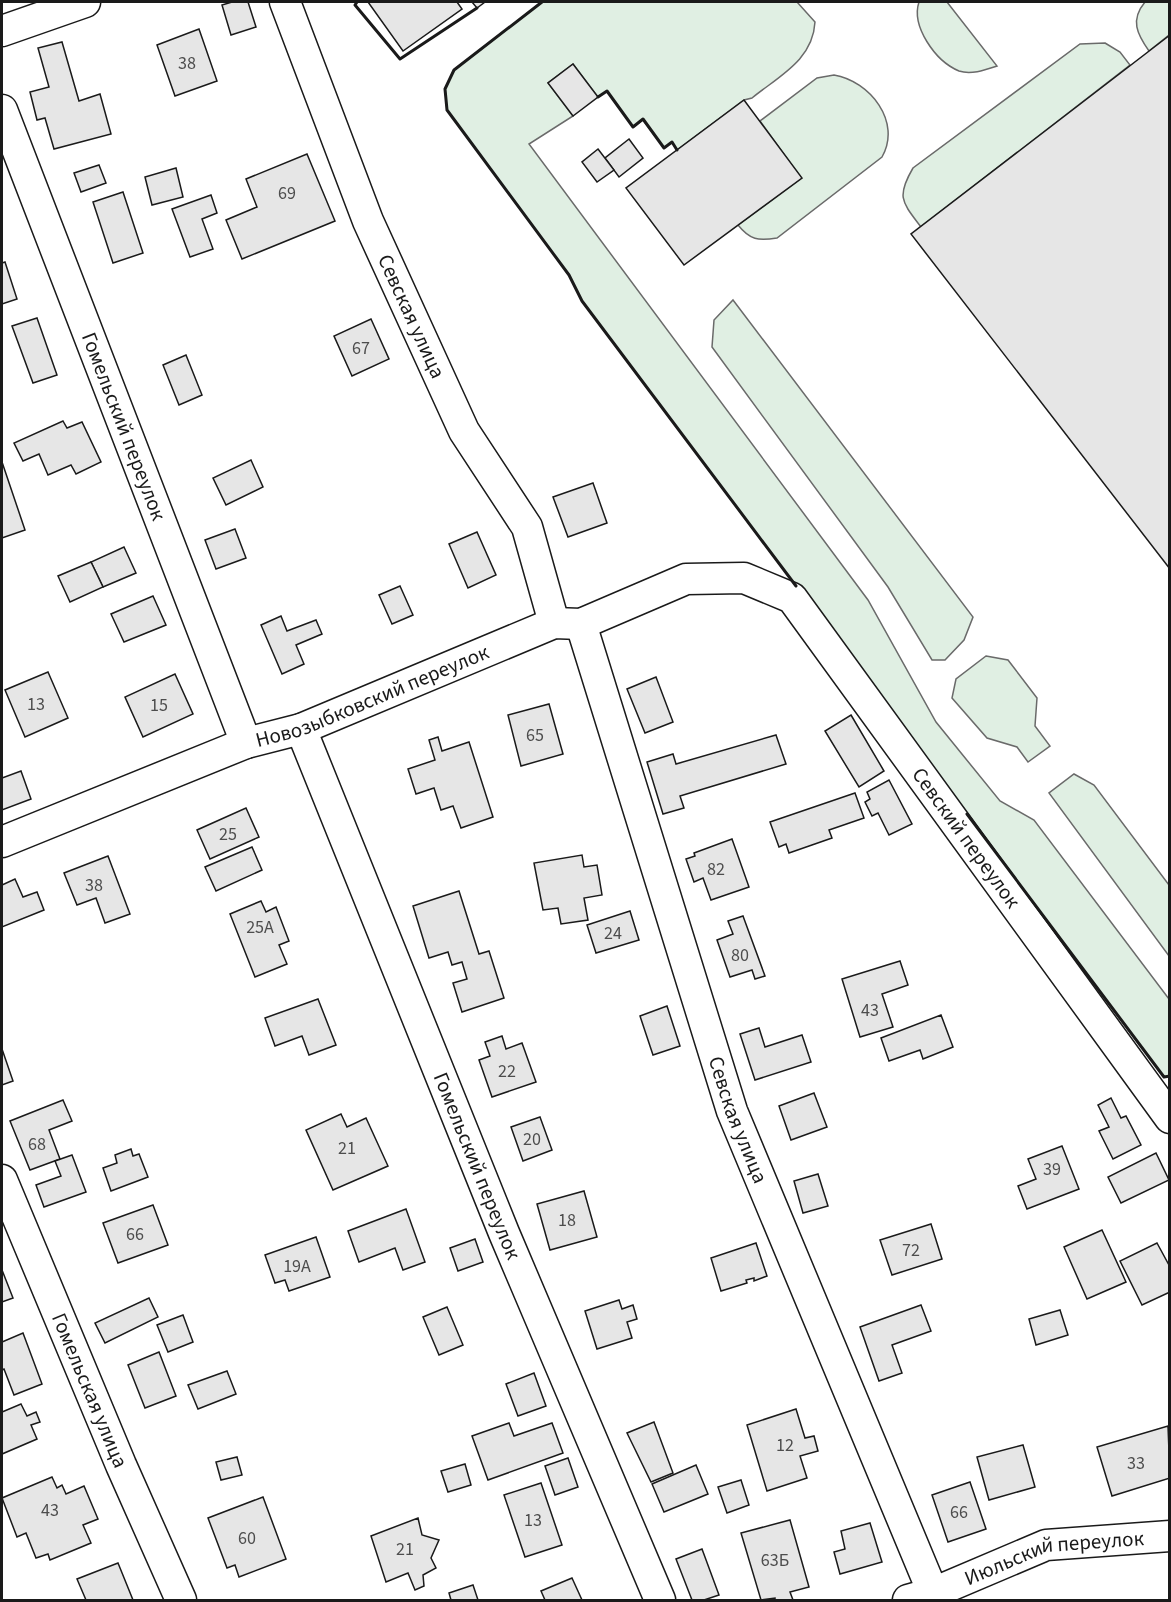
<svg xmlns="http://www.w3.org/2000/svg" width="1171" height="1602" font-family="'Source Sans 3',sans-serif">
  <rect width="100%" height="100%" fill="#fff"/>
  <g fill="#e0efe3" stroke="#6a6a6a" stroke-width="1.5">
    <path d="M542 2H797L815 22C813 60 779 76 752 98L744 100 677 150 672 142 664 148 643 120 633 127 607 91 598 97 573 64 548 83 573 116 529 144 868 600 936 722 1000 801 1034 820 1169 999V1076L1164 1077 582 301 569 275 447 110 445 89 454 70Z"/>
    <path d="M919 2H947L997 66C985 70 971 75 959 71 935 61 911 26 919 2Z"/>
    <path d="M1145 2H1169V35L1149 51C1137 34 1130 20 1145 2Z"/>
    <path d="M1105 43 1120 52 1130 65 921 227C902 202 896 197 913 168L1080 44Z"/>
    <path d="M834 75C870 81 902 122 882 157L777 238C758 241 750 240 738 225L801 178 760 121 817 78Z"/>
    <polygon points="733,300 973,617 964,640 945,660 932,660 888,587 712,347 714,320"/>
    <polygon points="986,656 1008,660 1037,698 1035,726 1050,746 1028,762 1017,747 987,738 952,698 956,679"/>
    <polygon points="1074,774 1094,785 1169,885 1169,956 1049,793"/>
  </g>
  <g fill="#e6e6e6" stroke="#1a1a1a" stroke-width="1.5">
    <polygon points="232,2 248,2 256,27 231,35 222,5"/>
    <polygon points="368,2 457,2 462,9 403,51"/>
    <polygon points="472,2 485,2 477,8"/>
    <polygon points="199,29 217,81 175,96 157,45"/>
    <polygon points="1170,35 1170,569 911,234"/>
    <polygon points="62,42 79,101 100,94 111,134 54,149 45,118 37,120 30,92 49,87 38,48"/>
    <polygon points="573,64 598,97 573,116 548,83"/>
    <polygon points="744,100 802,178 684,265 626,188"/>
    <polygon points="629,139 643,158 619,177 605,158"/>
    <polygon points="598,149 614,170 597,182 582,162"/>
    <polygon points="307,154 335,221 242,259 226,220 257,207 246,179"/>
    <polygon points="99,165 106,183 81,192 74,173"/>
    <polygon points="176,168 183,197 152,205 145,177"/>
    <polygon points="123,192 143,253 113,263 93,202"/>
    <polygon points="211,195 217,213 202,219 213,249 190,257 172,209"/>
    <polygon points="5,262 17,299 2,304 2,263"/>
    <polygon points="37,318 57,375 33,383 12,326"/>
    <polygon points="371,319 389,359 352,376 334,336"/>
    <polygon points="186,355 202,395 179,405 163,365"/>
    <polygon points="63,421 67,428 82,422 101,462 76,474 71,465 48,475 39,454 23,461 14,443"/>
    <polygon points="251,460 263,487 226,505 213,478"/>
    <polygon points="2,462 25,530 2,538"/>
    <polygon points="593,483 607,523 568,537 553,497"/>
    <polygon points="235,529 246,558 216,569 205,540"/>
    <polygon points="477,532 496,575 468,588 449,544"/>
    <polygon points="124,547 136,573 103,587 91,562"/>
    <polygon points="91,562 103,587 70,602 58,576"/>
    <polygon points="400,586 413,615 392,624 379,595"/>
    <polygon points="153,596 166,625 124,642 111,614"/>
    <polygon points="281,616 287,631 316,620 322,634 296,645 304,664 282,674 261,625"/>
    <polygon points="48,672 68,718 25,737 5,690"/>
    <polygon points="175,674 193,714 143,737 125,697"/>
    <polygon points="656,677 673,722 645,733 627,689"/>
    <polygon points="549,704 563,754 521,766 508,715"/>
    <polygon points="851,715 884,771 859,787 825,731"/>
    <polygon points="776,735 786,764 680,796 684,808 663,814 647,762 673,754 676,764"/>
    <polygon points="438,737 442,751 469,742 493,817 461,828 453,806 441,810 434,788 416,794 408,769 435,760 429,740"/>
    <polygon points="21,771 31,799 2,810 2,778"/>
    <polygon points="889,780 912,824 889,835 878,813 872,816 865,802 870,799 867,792"/>
    <polygon points="855,793 864,818 829,830 832,838 789,853 786,844 779,847 770,822"/>
    <polygon points="246,808 259,837 210,859 197,830"/>
    <polygon points="732,839 749,887 711,900 703,878 694,882 686,859 695,856 694,853"/>
    <polygon points="252,847 262,870 216,891 205,867"/>
    <polygon points="582,855 584,867 597,865 602,895 584,898 588,920 561,924 558,908 543,910 534,863"/>
    <polygon points="108,856 130,914 105,923 96,898 77,905 64,873"/>
    <polygon points="15,879 23,897 37,892 44,910 2,927 2,885"/>
    <polygon points="459,891 479,954 489,951 504,998 462,1012 453,983 467,979 462,962 452,965 448,952 429,958 413,906"/>
    <polygon points="261,901 266,912 276,907 289,941 279,945 287,964 255,977 230,914"/>
    <polygon points="630,911 639,940 596,953 587,925"/>
    <polygon points="743,916 765,976 755,979 752,970 730,977 717,940 733,934 728,921"/>
    <polygon points="900,961 908,985 882,994 893,1027 860,1037 842,979"/>
    <polygon points="318,999 336,1045 309,1055 302,1036 275,1046 265,1018"/>
    <polygon points="667,1006 680,1046 653,1055 640,1016"/>
    <polygon points="941,1015 953,1047 923,1059 920,1050 889,1061 881,1038"/>
    <polygon points="759,1028 765,1047 802,1035 811,1062 755,1080 740,1034"/>
    <polygon points="502,1036 506,1049 522,1043 536,1082 492,1097 479,1060 490,1056 485,1042"/>
    <polygon points="2,1049 13,1081 2,1085"/>
    <polygon points="814,1093 827,1127 791,1140 779,1106"/>
    <polygon points="1111,1098 1121,1118 1126,1116 1141,1145 1113,1159 1099,1131 1109,1127 1098,1105"/>
    <polygon points="63,1100 72,1121 49,1130 60,1159 30,1170 10,1121"/>
    <polygon points="341,1114 347,1127 366,1118 388,1166 333,1190 306,1130"/>
    <polygon points="540,1117 552,1150 523,1161 511,1127"/>
    <polygon points="1062,1146 1079,1189 1027,1209 1018,1186 1036,1179 1028,1159"/>
    <polygon points="131,1149 133,1156 139,1154 148,1177 111,1191 103,1168 117,1163 115,1155"/>
    <polygon points="1156,1153 1169,1180 1121,1203 1108,1177"/>
    <polygon points="72,1155 86,1192 44,1207 36,1185 61,1176 55,1161"/>
    <polygon points="818,1174 828,1206 803,1213 794,1181"/>
    <polygon points="584,1191 597,1237 550,1250 537,1204"/>
    <polygon points="153,1205 168,1245 118,1263 103,1223"/>
    <polygon points="406,1209 425,1262 403,1270 395,1248 359,1262 348,1231"/>
    <polygon points="931,1224 942,1259 892,1275 880,1240"/>
    <polygon points="1102,1230 1126,1282 1087,1299 1064,1247"/>
    <polygon points="316,1237 330,1277 289,1291 285,1280 275,1283 265,1255"/>
    <polygon points="475,1239 483,1262 458,1271 450,1248"/>
    <polygon points="756,1243 767,1276 754,1281 754,1278 746,1280 747,1283 721,1291 711,1258"/>
    <polygon points="1157,1243 1170,1267 1170,1292 1142,1305 1120,1261"/>
    <polygon points="2,1270 13,1298 2,1302"/>
    <polygon points="149,1298 158,1317 105,1343 95,1323"/>
    <polygon points="619,1300 622,1309 633,1305 637,1319 627,1322 632,1338 597,1349 585,1311"/>
    <polygon points="921,1305 931,1331 892,1345 902,1373 879,1381 860,1327"/>
    <polygon points="447,1307 463,1345 439,1355 423,1317"/>
    <polygon points="1060,1310 1068,1335 1036,1345 1029,1319"/>
    <polygon points="183,1315 193,1342 168,1352 157,1325"/>
    <polygon points="23,1333 42,1384 14,1395 4,1369 2,1370 2,1342"/>
    <polygon points="159,1352 176,1396 145,1408 128,1365"/>
    <polygon points="227,1371 236,1394 198,1409 188,1385"/>
    <polygon points="534,1373 546,1406 518,1416 506,1384"/>
    <polygon points="21,1404 27,1416 36,1412 40,1422 31,1425 37,1439 2,1454 2,1412"/>
    <polygon points="796,1409 805,1438 814,1436 818,1451 800,1456 807,1478 767,1491 747,1425"/>
    <polygon points="654,1422 673,1473 651,1482 627,1433"/>
    <polygon points="509,1423 514,1436 552,1423 563,1453 488,1480 472,1436"/>
    <polygon points="1168,1426 1170,1478 1112,1496 1097,1447"/>
    <polygon points="1023,1445 1035,1487 989,1500 977,1457"/>
    <polygon points="237,1457 242,1475 221,1480 216,1462"/>
    <polygon points="568,1458 578,1487 555,1495 545,1466"/>
    <polygon points="465,1464 471,1485 448,1492 441,1471"/>
    <polygon points="696,1465 708,1494 664,1512 652,1484"/>
    <polygon points="52,1477 57,1488 62,1485 66,1494 84,1486 98,1519 83,1525 91,1543 50,1560 48,1554 36,1558 26,1533 17,1537 2,1498"/>
    <polygon points="741,1480 749,1505 727,1513 718,1487"/>
    <polygon points="970,1482 986,1529 948,1542 932,1495"/>
    <polygon points="541,1483 562,1545 525,1557 504,1495"/>
    <polygon points="263,1497 286,1559 239,1577 235,1565 227,1568 208,1518"/>
    <polygon points="418,1518 422,1535 439,1540 431,1558 436,1568 423,1575 424,1586 415,1590 408,1573 386,1582 371,1536"/>
    <polygon points="790,1520 809,1587 790,1592 793,1600 775,1600 775,1598 761,1600 741,1533"/>
    <polygon points="870,1523 882,1562 840,1574 834,1552 845,1549 841,1531"/>
    <polygon points="702,1549 719,1595 704,1600 692,1600 676,1559"/>
    <polygon points="118,1563 133,1600 86,1600 77,1579"/>
    <polygon points="572,1578 582,1600 545,1600 541,1591"/>
    <polygon points="473,1585 478,1600 451,1600 449,1593"/>
  </g>
  <g fill="none" stroke-linecap="round" stroke-linejoin="round">
    <g stroke="#1a1a1a" stroke-width="33">
      <g id="minor">
        <path id="s1" d="M285 2 368 221 464 431 527 527 554 623"/>
        <polyline points="2,31 85,2"/>
        <path id="s2" d="M2 110 246 743"/>
        <path id="s3" d="M581 624 732 1111 936 1600"/>
        <path id="s4" d="M301 729 504 1233 660 1600"/>
        <path id="s5" d="M2 842 246 743 301 729 554 623 581 624 686 579 744 578 792 598 1170 1118"/>
        <path id="s6" d="M2 1180 121 1465 181 1600"/>
        <path id="s7" d="M908 1600 933 1593 1046 1545 1170 1536"/>
      </g>
    </g>
    <use href="#minor" stroke="#fff" stroke-width="30"/>
    <g stroke="#1a1a1a" stroke-width="3">
      <polyline points="357,2 355,5 400,59 477,8"/>
      <polyline points="542,2 454,70 445,89 447,110 569,275 582,301 796,586"/>
      <polyline points="598,97 607,91 633,127 643,119 664,148 672,142 677,150"/>
      <polyline points="967,814 1164,1077 1170,1076"/>
    </g>
  </g>
  <g text-anchor="middle" stroke-width="4.5" stroke-linejoin="round" paint-order="stroke">
    <g font-size="18" fill="#4d4d4d">
      <text x="187" y="69">38</text>
      <text x="287" y="199">69</text>
      <text x="361" y="354">67</text>
      <text x="36" y="710">13</text>
      <text x="159" y="711">15</text>
      <text x="535" y="741">65</text>
      <text x="228" y="840">25</text>
      <text x="716" y="875">82</text>
      <text x="94" y="891">38</text>
      <text x="260" y="933">25А</text>
      <text x="613" y="939">24</text>
      <text x="740" y="961">80</text>
      <text x="870" y="1016">43</text>
      <text x="507" y="1077">22</text>
      <text x="532" y="1145">20</text>
      <text x="37" y="1150">68</text>
      <text x="347" y="1154">21</text>
      <text x="1052" y="1175">39</text>
      <text x="567" y="1226">18</text>
      <text x="135" y="1240">66</text>
      <text x="911" y="1256">72</text>
      <text x="297" y="1272">19А</text>
      <text x="785" y="1451">12</text>
      <text x="1136" y="1469">33</text>
      <text x="50" y="1516">43</text>
      <text x="959" y="1518">66</text>
      <text x="533" y="1526">13</text>
      <text x="247" y="1544">60</text>
      <text x="405" y="1555">21</text>
      <text x="775" y="1566">63Б</text>
    </g>
    <g font-size="21" fill="#1a1a1a" stroke="#fff">
      <text dy="7" stroke="none"><textPath href="#s1" startOffset="339">Севская улица</textPath></text>
      <text dy="7" stroke="none"><textPath href="#s2" startOffset="339">Гомельский переулок</textPath></text>
      <text dy="7" stroke="none"><textPath href="#s5" startOffset="398">Новозыбковский переулок</textPath></text>
      <text dy="7" stroke="none"><textPath href="#s5" startOffset="1142">Севский переулок</textPath></text>
      <text dy="7" stroke="none"><textPath href="#s3" startOffset="520">Севская улица</textPath></text>
      <text dy="7" stroke="none"><textPath href="#s4" startOffset="471">Гомельский переулок</textPath></text>
      <text dy="7" stroke="none"><textPath href="#s6" startOffset="228">Гомельская улица</textPath></text>
      <text dy="7" stroke="none"><textPath href="#s7" startOffset="154">Июльский переулок</textPath></text>
    </g>
  </g>
  <rect width="1171" height="1602" fill="none" stroke="#1a1a1a" stroke-width="6"/>
</svg>
